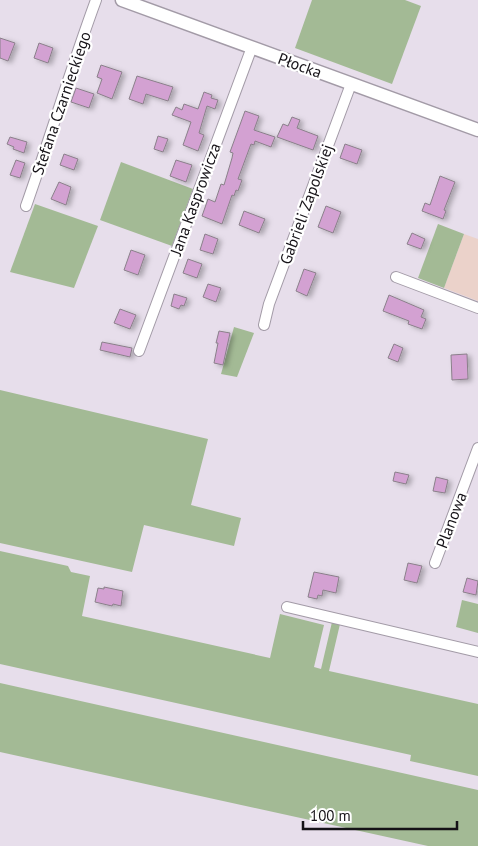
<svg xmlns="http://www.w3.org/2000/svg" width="478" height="846" font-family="'PT Sans',sans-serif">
  <defs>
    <filter id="shadow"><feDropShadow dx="3.5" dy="2" stdDeviation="2.5" flood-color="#0004"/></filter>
  </defs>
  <rect width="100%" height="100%" fill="#e7deeb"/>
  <polygon fill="#ebd2ca" points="464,234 478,239 478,301 444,288"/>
  <g fill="#a3ba95">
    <polygon points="312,0 405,0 421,6 392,84 295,48"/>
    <polygon points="121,162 193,189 172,246 100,220"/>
    <polygon points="35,204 98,226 74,288 10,272"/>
    <polygon points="438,224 464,234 444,288 418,278"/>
    <polygon points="234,327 254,333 237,377 221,374"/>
    <polygon points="0,390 208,439 191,505 241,518 234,546 144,525 132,572 0,543"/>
    <polygon points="0,551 68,566 71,572 90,576 82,616 270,658 280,614 324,625 314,667 321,669 332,622 340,624 329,671 478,704 478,776 410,761 411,755 0,664"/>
    <polygon points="462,600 478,604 478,633 456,627"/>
    <polygon points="0,683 478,790 478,846 428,846 0,752"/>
  </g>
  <g fill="#d3a1d2" stroke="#8a808a" filter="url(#shadow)">
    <polygon points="0,38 15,43 8,61 0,58"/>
    <polygon points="39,43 53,48 48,63 34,58"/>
    <polygon points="101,65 122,72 112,99 97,93 102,79 97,77"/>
    <polygon points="137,76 173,87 168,101 146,94 143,104 129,99"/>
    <polygon points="76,88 94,94 89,108 71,102"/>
    <polygon points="204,92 212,95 211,98 218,100 215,109 207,106 199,133 204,135 198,151 183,145 191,122 172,115 176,107 182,110 184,104 198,109"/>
    <polygon points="245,111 259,116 254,130 275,137 271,147 255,141 254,145 251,144 238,179 242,180 238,191 236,190 234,196 232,195 222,224 202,216 208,199 215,202 221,184 224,185 232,158 233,153 230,152"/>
    <polygon points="292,117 300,120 297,128 318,136 313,150 277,137 283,124 288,126"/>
    <polygon points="158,136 168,139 163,152 154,149"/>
    <polygon points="10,137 27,142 24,153 13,149 14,147 7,144"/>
    <polygon points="345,144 362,150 357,164 340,158"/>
    <polygon points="64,154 78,159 74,170 60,165"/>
    <polygon points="16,160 25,163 20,178 10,175"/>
    <polygon points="176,160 192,165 186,182 170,176"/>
    <polygon points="440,176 455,182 444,210 446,211 443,219 422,211 425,203 430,205"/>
    <polygon points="59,182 71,187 66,205 51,199"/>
    <polygon points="326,206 341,212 333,233 318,227"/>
    <polygon points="244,211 265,219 259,233 239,225"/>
    <polygon points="412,233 425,239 421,249 407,244"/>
    <polygon points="205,234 218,239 213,254 200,250"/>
    <polygon points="131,250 145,255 138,275 124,270"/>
    <polygon points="188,259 202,264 197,278 183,273"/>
    <polygon points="304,269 316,273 307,296 296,291"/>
    <polygon points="208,284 221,288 216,302 203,297"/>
    <polygon points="174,294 187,298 184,306 181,305 179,309 171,306"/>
    <polygon points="389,295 424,310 421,317 426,319 422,329 408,324 409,321 383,311"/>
    <polygon points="120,309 136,315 130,329 114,323"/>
    <polygon points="219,331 230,333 223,365 214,363 218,343 216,343"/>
    <polygon points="102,342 132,348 130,357 100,350"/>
    <polygon points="394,344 403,348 398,362 388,358"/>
    <polygon points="467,354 468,379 452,380 451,355"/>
    <polygon points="395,472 409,475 406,484 393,481"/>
    <polygon points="436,477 448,480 445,493 433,491"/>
    <polygon points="408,563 422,566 417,583 404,580"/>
    <polygon points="314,572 339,577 336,593 323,590 322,596 318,595 317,599 308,597"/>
    <polygon points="467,578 478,581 476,595 463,592"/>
    <polygon points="104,587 123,591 121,606 113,604 112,606 95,602 98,588 104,589"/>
  </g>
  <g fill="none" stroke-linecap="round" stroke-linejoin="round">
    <g stroke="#a39ba7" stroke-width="12">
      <g id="minor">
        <path d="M26 206C50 138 71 68 96 0"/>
        <polyline points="396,277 478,308"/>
        <polyline points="264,325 269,304 351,84"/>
        <polyline points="139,351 252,47"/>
        <polyline points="435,563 478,448"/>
        <polyline points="287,607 478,652"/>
      </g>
    </g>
    <g stroke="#a39ba7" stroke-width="15">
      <polyline id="tertiary" points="122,0 478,130"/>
    </g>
    <use href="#minor" stroke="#fff" stroke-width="10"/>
    <use href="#tertiary" stroke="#fff" stroke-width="12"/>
  </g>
  <g text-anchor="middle" stroke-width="4.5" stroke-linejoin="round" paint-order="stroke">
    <g font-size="16" fill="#151217" stroke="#fff">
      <text transform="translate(300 65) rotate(20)" y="6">Płocka</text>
      <text transform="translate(61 103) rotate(-71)" y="6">Stefana Czarnieckiego</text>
      <text transform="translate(195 199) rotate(-70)" y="6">Jana Kasprowicza</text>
      <text transform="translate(306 204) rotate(-70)" y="6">Gabrieli Zapolskiej</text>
      <text transform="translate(451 520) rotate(-69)" y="6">Planowa</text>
    </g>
  </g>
  <path d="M303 821v8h154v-8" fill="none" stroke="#151217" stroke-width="2.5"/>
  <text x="310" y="821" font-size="15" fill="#151217" stroke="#ffffff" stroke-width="4" paint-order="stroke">100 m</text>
</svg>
